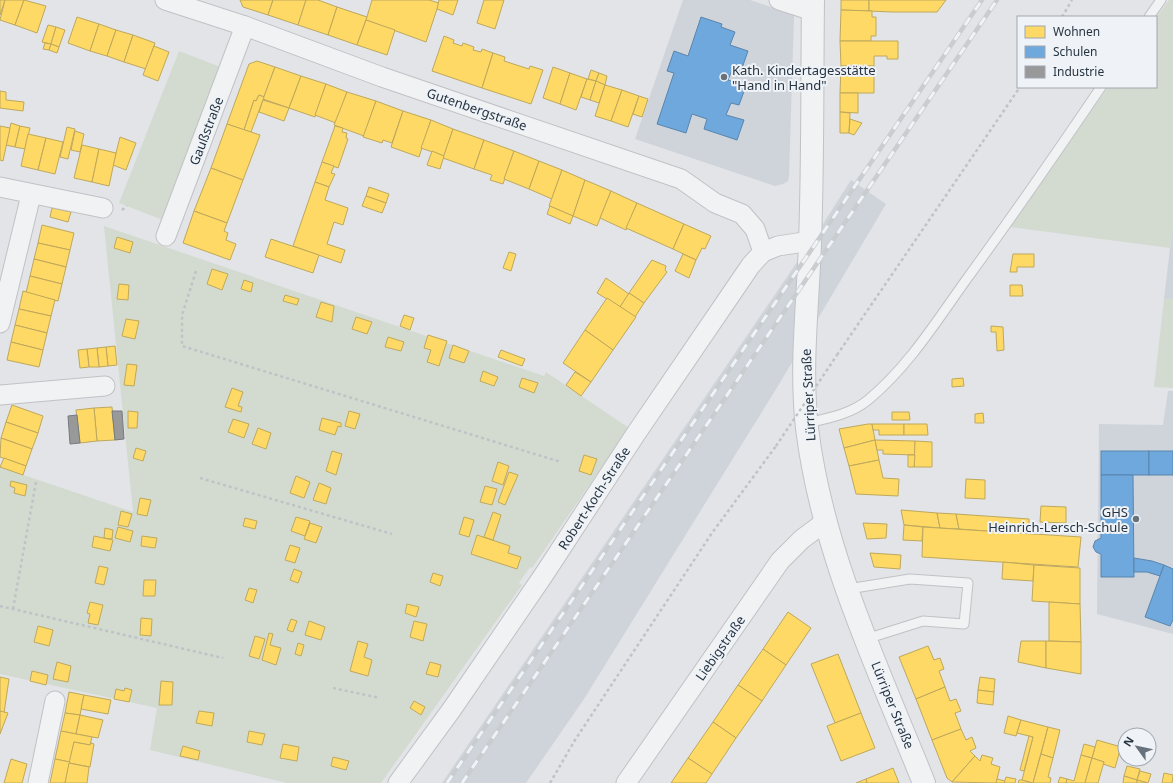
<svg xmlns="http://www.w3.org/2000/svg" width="1173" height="783" font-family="'Noto Sans',sans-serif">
  <rect width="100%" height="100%" fill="#e2e4e7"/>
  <g fill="#cfd4db">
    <polygon points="683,0 750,0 794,15 789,176 788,181 783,184 775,186 635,139"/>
    <polygon points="851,180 886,204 781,381 584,699 526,783 442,783 821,227"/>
    <polygon points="1173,225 1173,299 1164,299 1170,248"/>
    <polygon points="1168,391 1173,391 1173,634 1097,614 1099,424 1163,425"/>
  </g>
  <g fill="#d3dbd1">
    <polygon points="1169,0 1173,0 1173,225 1170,248 1010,227 1108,87 1156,87 1156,18"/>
    <polygon points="179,51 223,68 163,220 119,203"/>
    <polygon points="104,226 544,376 546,372 629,428 532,568 530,567 519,583 522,585 381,783 287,783 150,750 157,708 0,674 0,467 133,512"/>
    <polygon points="1164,299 1173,299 1173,388 1154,387"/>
  </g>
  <g fill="#ffd966" stroke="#bea85b">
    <polygon points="0,0 5,0 0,15"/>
    <polygon points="5,0 24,0 15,25 0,20"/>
    <polygon points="24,0 46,6 37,33 15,25"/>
    <polygon points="240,0 273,0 268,15 243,7"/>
    <polygon points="273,0 306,0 298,25 268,15"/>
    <polygon points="306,0 318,0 337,7 328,35 298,25"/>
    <polygon points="372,0 429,0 439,3 426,42 366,20"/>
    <polygon points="439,0 458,0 453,15 437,9"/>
    <polygon points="484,0 504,0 495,29 477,23"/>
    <polygon points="841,0 869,0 869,11 841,10"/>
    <polygon points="869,0 946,0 937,12 892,12 869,11"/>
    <polygon points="337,7 367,17 357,45 328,35"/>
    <polygon points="841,10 872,11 872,17 876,17 876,36 871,36 871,41 840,41"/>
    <polygon points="77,17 99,24 90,51 68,43"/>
    <polygon points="366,20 395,30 387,55 357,45"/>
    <polygon points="99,24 116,30 107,56 90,51"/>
    <polygon points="48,25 56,27 51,44 42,42"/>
    <polygon points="56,27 65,30 59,47 51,44"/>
    <polygon points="116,30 133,35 124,62 107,56"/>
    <polygon points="133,35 155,43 146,69 124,62"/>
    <polygon points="444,36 454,40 453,43 462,46 463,43 474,47 473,50 481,52 482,49 493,53 482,88 432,71"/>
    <polygon points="840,41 898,41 898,59 887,59 887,56 874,56 874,66 841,66"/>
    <polygon points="45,43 51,44 49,50 43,49"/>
    <polygon points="51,44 59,47 57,53 49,50"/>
    <polygon points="154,46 169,52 158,81 143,75"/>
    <polygon points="493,53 505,57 504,61 529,69 530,66 543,70 531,104 482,88"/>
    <polygon points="257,61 275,67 264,97 259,95 256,101 254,100 244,130 227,124 249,64"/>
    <polygon points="841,66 874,66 874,93 840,93"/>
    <polygon points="275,67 301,76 289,108 263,99"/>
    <polygon points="553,67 570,73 560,104 543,98"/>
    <polygon points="591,70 599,73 596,81 588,79"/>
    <polygon points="570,73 587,79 576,110 560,104"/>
    <polygon points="599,73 607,76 605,85 596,81"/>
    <polygon points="301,76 326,84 315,117 289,108"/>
    <polygon points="587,79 596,81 590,100 581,97"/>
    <polygon points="596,81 605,85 599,103 590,100"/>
    <polygon points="326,84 347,92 336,123 315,115"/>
    <polygon points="605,85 622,90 611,121 595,116"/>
    <polygon points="622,90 639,96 628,127 611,121"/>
    <polygon points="0,91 6,92 6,100 24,102 23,111 0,108"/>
    <polygon points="347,92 376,101 364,136 334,125"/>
    <polygon points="840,93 858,93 858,113 840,112"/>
    <polygon points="259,95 264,97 263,100 251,132 244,130 254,100 256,101"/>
    <polygon points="639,96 648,99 642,117 633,114"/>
    <polygon points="263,100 289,108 284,121 259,112"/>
    <polygon points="376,101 403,111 392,143 383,140 382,143 363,137"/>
    <polygon points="403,111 431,120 419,157 391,147"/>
    <polygon points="840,112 850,113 849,133 840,133"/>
    <polygon points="850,119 862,123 854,135 849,133"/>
    <polygon points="431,120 453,129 444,156 421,148"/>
    <polygon points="11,123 20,126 15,147 6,145"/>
    <polygon points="227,124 260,135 243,180 211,168"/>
    <polygon points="0,126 10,128 3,161 0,160"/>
    <polygon points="20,126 30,128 25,149 15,147"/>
    <polygon points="335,126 343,128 342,132 347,133 346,138 348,139 338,168 322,162"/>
    <polygon points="67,127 75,129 68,159 60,157"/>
    <polygon points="453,129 484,140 474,169 443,158"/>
    <polygon points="75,131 84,134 80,152 71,150"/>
    <polygon points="28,134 46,138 38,170 21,166"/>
    <polygon points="120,137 136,143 126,170 113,165"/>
    <polygon points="46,138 63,142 55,174 38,170"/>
    <polygon points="484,140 514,151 503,184 490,180 492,175 474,169"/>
    <polygon points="82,145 99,149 92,182 74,178"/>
    <polygon points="99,149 116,153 109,186 92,182"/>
    <polygon points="432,151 444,156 440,169 427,165"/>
    <polygon points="514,151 539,161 529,189 504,179"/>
    <polygon points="539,161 562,170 552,199 529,189"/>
    <polygon points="322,162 334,166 331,173 335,174 329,187 315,182"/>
    <polygon points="211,168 243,180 227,223 194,211"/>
    <polygon points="562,170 585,180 573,216 549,206"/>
    <polygon points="585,180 611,191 597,226 573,216"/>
    <polygon points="315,182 329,187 325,200 348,208 343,225 334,222 327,244 345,250 341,263 293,246"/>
    <polygon points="369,187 389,194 386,203 366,196"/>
    <polygon points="611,191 637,203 626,230 600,218"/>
    <polygon points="366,196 386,203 382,213 362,206"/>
    <polygon points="637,203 684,224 673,249 626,228"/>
    <polygon points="550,206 573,216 570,224 547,214"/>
    <polygon points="52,208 71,212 68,222 50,217"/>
    <polygon points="194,211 227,223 224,231 228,233 226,240 236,244 230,260 183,243"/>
    <polygon points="684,224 711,236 705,249 702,248 696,260 673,249"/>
    <polygon points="42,225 74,233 70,250 38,243"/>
    <polygon points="117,237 133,242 130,253 114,248"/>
    <polygon points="271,239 319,255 313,273 265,257"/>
    <polygon points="38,243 70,250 66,267 34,259"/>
    <polygon points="509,252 516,254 511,271 503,268"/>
    <polygon points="683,254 696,260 689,278 675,271"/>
    <polygon points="1013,254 1034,254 1034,267 1017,267 1017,272 1010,272"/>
    <polygon points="34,259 66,267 62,284 30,276"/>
    <polygon points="652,260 666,266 665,270 667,272 644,303 629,293"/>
    <polygon points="212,269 228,274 222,290 207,284"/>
    <polygon points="30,276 62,284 58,301 26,293"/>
    <polygon points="606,278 629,294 620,307 597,293"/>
    <polygon points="244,280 253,283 251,292 241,289"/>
    <polygon points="119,284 129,285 128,300 117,299"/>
    <polygon points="1010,285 1022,285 1023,296 1010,296"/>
    <polygon points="23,291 55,300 51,316 19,309"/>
    <polygon points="629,293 644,303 635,317 620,307"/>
    <polygon points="285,295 299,299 297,305 283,301"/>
    <polygon points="607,298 636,317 613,350 585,330"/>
    <polygon points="321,302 334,306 332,322 316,317"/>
    <polygon points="19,309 51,316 47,333 15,325"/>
    <polygon points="404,315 414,318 410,330 400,326"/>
    <polygon points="356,317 372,322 367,334 352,329"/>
    <polygon points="126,319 139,321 135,339 122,336"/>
    <polygon points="15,325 47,333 43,350 11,342"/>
    <polygon points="991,326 1003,327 1004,350 997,351 996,332 991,332"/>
    <polygon points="585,330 613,350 591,382 563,363"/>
    <polygon points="428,335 447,341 439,366 427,362 431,350 424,348"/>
    <polygon points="388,337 404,342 401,351 385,347"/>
    <polygon points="11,342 43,350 39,367 7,360"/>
    <polygon points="453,345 469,351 464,363 449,358"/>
    <polygon points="115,346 117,365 108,366 106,347"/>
    <polygon points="106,347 108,366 99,367 97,348"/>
    <polygon points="97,348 99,367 89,367 87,349"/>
    <polygon points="87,349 89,367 80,368 78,350"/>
    <polygon points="501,350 525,359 522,366 498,357"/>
    <polygon points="127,364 137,365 134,386 124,385"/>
    <polygon points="483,371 498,377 494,386 480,381"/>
    <polygon points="575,372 591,382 581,396 566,385"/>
    <polygon points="522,378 538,383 534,393 519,387"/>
    <polygon points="963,378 964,386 952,387 952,379"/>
    <polygon points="232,388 243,392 238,406 242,407 241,412 225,407"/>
    <polygon points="12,405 43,416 38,433 6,422"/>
    <polygon points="112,407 115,440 97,441 94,408"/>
    <polygon points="94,408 97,441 80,443 76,410"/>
    <polygon points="128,411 138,412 137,428 128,428"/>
    <polygon points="349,411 360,414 355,429 345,426"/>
    <polygon points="892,412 909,412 910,420 892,420"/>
    <polygon points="983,413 984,423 975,423 975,414"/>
    <polygon points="322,418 341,423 341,427 338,426 335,435 319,430"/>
    <polygon points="233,419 249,424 244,438 228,432"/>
    <polygon points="6,422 38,433 32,449 1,438"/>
    <polygon points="868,424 872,424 875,440 844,448 839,429"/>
    <polygon points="872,424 904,424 904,435 879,435 879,430 873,430"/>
    <polygon points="904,424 927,424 928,435 904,435"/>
    <polygon points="258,428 271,433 266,449 252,444"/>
    <polygon points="1,438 32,449 26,466 0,457"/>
    <polygon points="875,440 879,460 849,466 844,448"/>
    <polygon points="875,440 915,441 915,455 883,454 883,450 877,450"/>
    <polygon points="915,441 932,442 932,467 914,467"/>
    <polygon points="136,448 146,451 143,461 133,458"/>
    <polygon points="332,451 342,454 336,475 326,471"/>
    <polygon points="584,455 597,459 591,475 579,471"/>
    <polygon points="908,455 915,455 914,467 908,467"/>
    <polygon points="4,458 26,466 23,475 0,467"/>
    <polygon points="879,460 883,478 899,479 898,496 856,494 849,466"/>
    <polygon points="498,462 509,466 503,485 492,481"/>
    <polygon points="509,472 518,475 505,505 498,502"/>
    <polygon points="296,476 310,482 304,498 290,493"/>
    <polygon points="966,479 985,480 985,499 965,498"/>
    <polygon points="11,481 27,485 25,496 14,493 15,488 10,486"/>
    <polygon points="319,483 331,488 326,504 313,500"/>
    <polygon points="485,486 497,489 492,505 480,502"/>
    <polygon points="140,498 151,500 147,516 137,514"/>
    <polygon points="1041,506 1066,507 1066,523 1040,522"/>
    <polygon points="901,510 937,513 940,528 904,525"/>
    <polygon points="121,511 132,514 128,527 118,525"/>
    <polygon points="493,512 501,515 493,540 484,537"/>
    <polygon points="937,513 956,514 959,529 940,528"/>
    <polygon points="956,514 1029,519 1029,534 959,529"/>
    <polygon points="296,517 310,521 305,536 291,531"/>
    <polygon points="464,517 474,520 469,537 459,534"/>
    <polygon points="245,518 257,521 255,529 243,526"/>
    <polygon points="310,523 322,527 316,543 304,539"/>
    <polygon points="863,523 887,524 886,538 867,539"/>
    <polygon points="904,525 923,527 922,541 903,540"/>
    <polygon points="118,527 133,531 130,542 115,538"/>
    <polygon points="923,527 1081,537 1078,567 922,557"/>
    <polygon points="105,528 113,530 112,539 104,538"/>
    <polygon points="477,535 510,546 508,553 521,557 517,569 471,554"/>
    <polygon points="94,536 113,540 110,551 92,547"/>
    <polygon points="142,536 157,538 155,548 141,546"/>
    <polygon points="290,545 300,548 295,563 285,560"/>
    <polygon points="870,553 901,555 900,569 874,567"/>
    <polygon points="1003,562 1034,565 1033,581 1002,579"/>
    <polygon points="1034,565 1080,568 1080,604 1032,601"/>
    <polygon points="99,566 108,568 104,585 95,583"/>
    <polygon points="294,569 302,572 298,583 290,580"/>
    <polygon points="433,573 443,576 440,586 430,582"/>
    <polygon points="144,580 156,580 155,596 143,596"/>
    <polygon points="249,588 257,590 253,603 245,600"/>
    <polygon points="90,602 103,605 98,625 88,623 90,614 87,613"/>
    <polygon points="1049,602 1080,604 1081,642 1049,641"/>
    <polygon points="407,604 419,607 416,617 405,613"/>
    <polygon points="788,612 811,628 786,665 763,649"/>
    <polygon points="141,618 152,619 151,636 140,635"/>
    <polygon points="291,619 297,621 293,632 287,630"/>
    <polygon points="309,621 325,627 321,640 305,635"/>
    <polygon points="414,621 427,624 423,641 410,637"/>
    <polygon points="38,626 53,630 49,646 34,642"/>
    <polygon points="269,633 273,634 270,645 281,648 276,665 262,660"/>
    <polygon points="255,636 265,639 259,659 249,656"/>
    <polygon points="358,641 368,644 364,657 372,660 368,676 350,671"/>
    <polygon points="1021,641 1046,641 1046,668 1018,662"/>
    <polygon points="1046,641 1081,642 1081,674 1046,668"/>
    <polygon points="298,643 304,645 301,656 295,654"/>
    <polygon points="928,646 934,660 940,658 944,669 939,671 945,687 916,699 899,657"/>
    <polygon points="763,649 786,665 762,701 738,685"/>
    <polygon points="838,654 861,713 835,723 811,664"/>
    <polygon points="57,662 71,666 68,682 53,679"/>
    <polygon points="430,662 441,665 438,677 426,674"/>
    <polygon points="32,671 48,675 46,685 30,681"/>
    <polygon points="0,677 9,679 4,713 0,711"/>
    <polygon points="980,677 995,679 994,692 978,690"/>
    <polygon points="161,681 173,682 172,705 159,705"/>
    <polygon points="738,685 762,701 736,738 713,722"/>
    <polygon points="945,687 950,701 956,699 961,711 955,713 961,729 932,740 916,699"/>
    <polygon points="125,688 132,690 129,702 114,699 116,689 124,691"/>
    <polygon points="978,690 994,692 993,705 977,703"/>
    <polygon points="69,692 84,695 80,715 65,713"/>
    <polygon points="84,695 111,700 108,714 81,709"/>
    <polygon points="414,701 425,707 421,715 410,708"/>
    <polygon points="0,711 8,713 0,734"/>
    <polygon points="199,711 214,713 212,726 196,723"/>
    <polygon points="65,713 80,715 76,734 61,731"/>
    <polygon points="861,713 875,748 841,761 827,726"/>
    <polygon points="80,715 103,720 98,738 76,734"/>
    <polygon points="1008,716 1021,720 1016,736 1004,733"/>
    <polygon points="1021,720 1048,727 1033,783 1022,780 1033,737 1017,733"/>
    <polygon points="713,722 736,738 712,774 688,758"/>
    <polygon points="1048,727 1060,730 1053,758 1041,754"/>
    <polygon points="961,729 966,740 972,737 976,748 970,751 975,756 952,782 947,778 932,740"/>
    <polygon points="61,731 92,737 90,745 74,742 70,762 55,759"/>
    <polygon points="249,731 265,734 262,745 247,742"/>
    <polygon points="1029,736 1033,737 1024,771 1020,770"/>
    <polygon points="1097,740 1121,747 1115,768 1103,764 1104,762 1092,758"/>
    <polygon points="74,742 90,745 91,743 94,744 90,767 69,763"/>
    <polygon points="283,744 299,747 297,761 280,758"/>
    <polygon points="1084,744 1095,747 1092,758 1081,755"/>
    <polygon points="183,746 200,751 198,760 180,756"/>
    <polygon points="1041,754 1053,758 1048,777 1051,778 1050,783 1033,783"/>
    <polygon points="982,755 993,758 991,764 1000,767 996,783 952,782 975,756 980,761"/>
    <polygon points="1081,755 1092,758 1085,783 1066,783 1067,779 1074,781"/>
    <polygon points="333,757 349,761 346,770 331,766"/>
    <polygon points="688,758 712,774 706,783 671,783"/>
    <polygon points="1092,758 1104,762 1098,783 1085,783"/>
    <polygon points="11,759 27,764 22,783 4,783"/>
    <polygon points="55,759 70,762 65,783 50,783"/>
    <polygon points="69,763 89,767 87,783 65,783"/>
    <polygon points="1127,766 1140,769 1137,780 1124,776"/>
    <polygon points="893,768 899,783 867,783 866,779"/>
    <polygon points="1140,771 1151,774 1148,783 1137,780"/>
    <polygon points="1164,773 1173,775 1172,783 1162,783"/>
    <polygon points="1124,776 1137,780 1137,783 1123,783"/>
    <polygon points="1006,777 1016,779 1015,783 1004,783"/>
    <polygon points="1060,777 1067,779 1066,783 1058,783"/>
    <polygon points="866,779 867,783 856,783"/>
    <polygon points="997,779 1005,781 1004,783 996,783"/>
    <polygon points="1019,780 1022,780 1032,783 1018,783"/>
    <polygon points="1137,780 1148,783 1137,783"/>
  </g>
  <g fill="#6fa8dc" stroke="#5985ae">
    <polygon points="701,17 722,24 721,27 735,32 730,45 748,51 741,71 733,68 728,80 746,86 739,105 731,103 726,115 744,120 737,140 704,129 707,119 692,114 686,133 657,124 674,73 667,71 674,51 688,56"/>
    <rect x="1101" y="451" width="48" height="24"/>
    <rect x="1149" y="451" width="24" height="24"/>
    <polygon points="1101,475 1133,475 1134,577 1101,577 1101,554 1096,552 1093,547 1095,541 1101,538"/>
    <polygon points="1134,558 1152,561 1164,565 1160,576 1147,572 1134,572"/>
    <polygon points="1164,565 1173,569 1173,620 1170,626 1145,617"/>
  </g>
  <g fill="#999" stroke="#767b7f">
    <polygon points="112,411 122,411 124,439 115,440"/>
    <polygon points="77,415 80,443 70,444 68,416"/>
  </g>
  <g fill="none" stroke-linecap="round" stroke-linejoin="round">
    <g stroke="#c0c2c5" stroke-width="11">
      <g id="service">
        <polyline points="1149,17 1161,0"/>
        <path d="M807 423C829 418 851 414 868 400 908 367 936 322 966 280 1012 217 1057 152 1101 87"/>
        <polyline points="848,589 910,579 968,583 964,624 923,621 866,639"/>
      </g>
    </g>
    <g stroke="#c0c2c5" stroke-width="21">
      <g id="minor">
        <polyline points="165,0 245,26 382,77 681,179 715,203 742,214 755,229 763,252"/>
        <polyline points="779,0 813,11"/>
        <polyline points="0,187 103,208"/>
        <polyline points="166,236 245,26"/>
        <polyline points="0,323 31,195"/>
        <polyline points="0,395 105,386"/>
        <polyline points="38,783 55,701"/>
        <polyline points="398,783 452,709 545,573 635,435 751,265 763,252 778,246 810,241"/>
        <polyline points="626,783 780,561 802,539 825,522"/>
      </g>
    </g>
    <g stroke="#c0c2c5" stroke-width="24">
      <path id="tertiary" d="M813 0C812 81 813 162 810 242 808 304 800 366 807 428 822 552 878 668 924 783"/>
    </g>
    <g stroke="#bfc3c6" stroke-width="2.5" stroke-dasharray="3 3" stroke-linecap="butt">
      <polyline points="1062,17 1072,0"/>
      <polyline points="122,210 127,206"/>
      <polyline points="196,271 182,315 182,346 561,462"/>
      <polyline points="837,355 1020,87"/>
      <polyline points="200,478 392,534"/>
      <polyline points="0,606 223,658"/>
      <polyline points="13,609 36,482"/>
      <polyline points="333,688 380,698"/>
      <polyline points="550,783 575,740 712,533 776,446"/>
    </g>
    <use href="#service" stroke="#f1f2f4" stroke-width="9"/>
    <use href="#minor" stroke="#f1f2f4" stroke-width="19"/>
    <use href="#tertiary" stroke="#f1f2f4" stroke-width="22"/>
    <g stroke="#cacdcf" stroke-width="4.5">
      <g id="rail">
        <polyline points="447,783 982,0"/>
        <polyline points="462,783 997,0"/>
      </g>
    </g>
    <use href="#rail" stroke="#eff3f7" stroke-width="3" stroke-dasharray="9" stroke-linecap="butt"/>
    <polyline stroke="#bfc3c6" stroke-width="2.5" stroke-dasharray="3 3" stroke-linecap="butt" points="776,446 837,355"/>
  </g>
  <g fill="#68727c" stroke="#eff3f7" stroke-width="1.5">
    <circle cx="724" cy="77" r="4"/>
    <circle cx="1136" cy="519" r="4"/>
  </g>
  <g text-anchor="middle" stroke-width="4" stroke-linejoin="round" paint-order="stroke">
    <g font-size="13" fill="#263442" stroke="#eff3f7" text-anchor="start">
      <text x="732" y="75">Kath. Kindertagesstätte<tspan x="732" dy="15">"Hand in Hand"</tspan></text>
      <text x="1128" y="517" text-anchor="end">GHS<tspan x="1128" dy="15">Heinrich-Lersch-Schule</tspan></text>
    </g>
    <g font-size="13" fill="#263442" stroke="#eff3f7">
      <text transform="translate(477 109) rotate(19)" y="5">Gutenbergstraße</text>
      <text transform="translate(206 131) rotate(-69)" y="5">Gaußstraße</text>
      <text transform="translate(808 395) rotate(-93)" y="5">Lürriper Straße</text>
      <text transform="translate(594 498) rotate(-57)" y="5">Robert-Koch-Straße</text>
      <text transform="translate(720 648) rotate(-55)" y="5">Liebigstraße</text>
      <text transform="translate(893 705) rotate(68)" y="5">Lürriper Straße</text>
    </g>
  </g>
  <rect x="1017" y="16" width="140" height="72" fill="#eff3f7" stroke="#9fa7af"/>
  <rect x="1025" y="26" width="20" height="12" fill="#ffd966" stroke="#9fa7af"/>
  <text x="1053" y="36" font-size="12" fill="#263442">Wohnen</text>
  <rect x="1025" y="46" width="20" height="12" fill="#6fa8dc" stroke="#9fa7af"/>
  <text x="1053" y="56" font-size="12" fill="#263442">Schulen</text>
  <rect x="1025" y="66" width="20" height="12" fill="#999999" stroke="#9fa7af"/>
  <text x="1053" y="76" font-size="12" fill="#263442">Industrie</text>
  <g transform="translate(1137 747) rotate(303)"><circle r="19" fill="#eff3f7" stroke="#9fa7af"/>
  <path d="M0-3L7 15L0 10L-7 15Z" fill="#68727c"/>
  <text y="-6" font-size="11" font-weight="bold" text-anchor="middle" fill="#263442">N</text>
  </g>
</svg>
